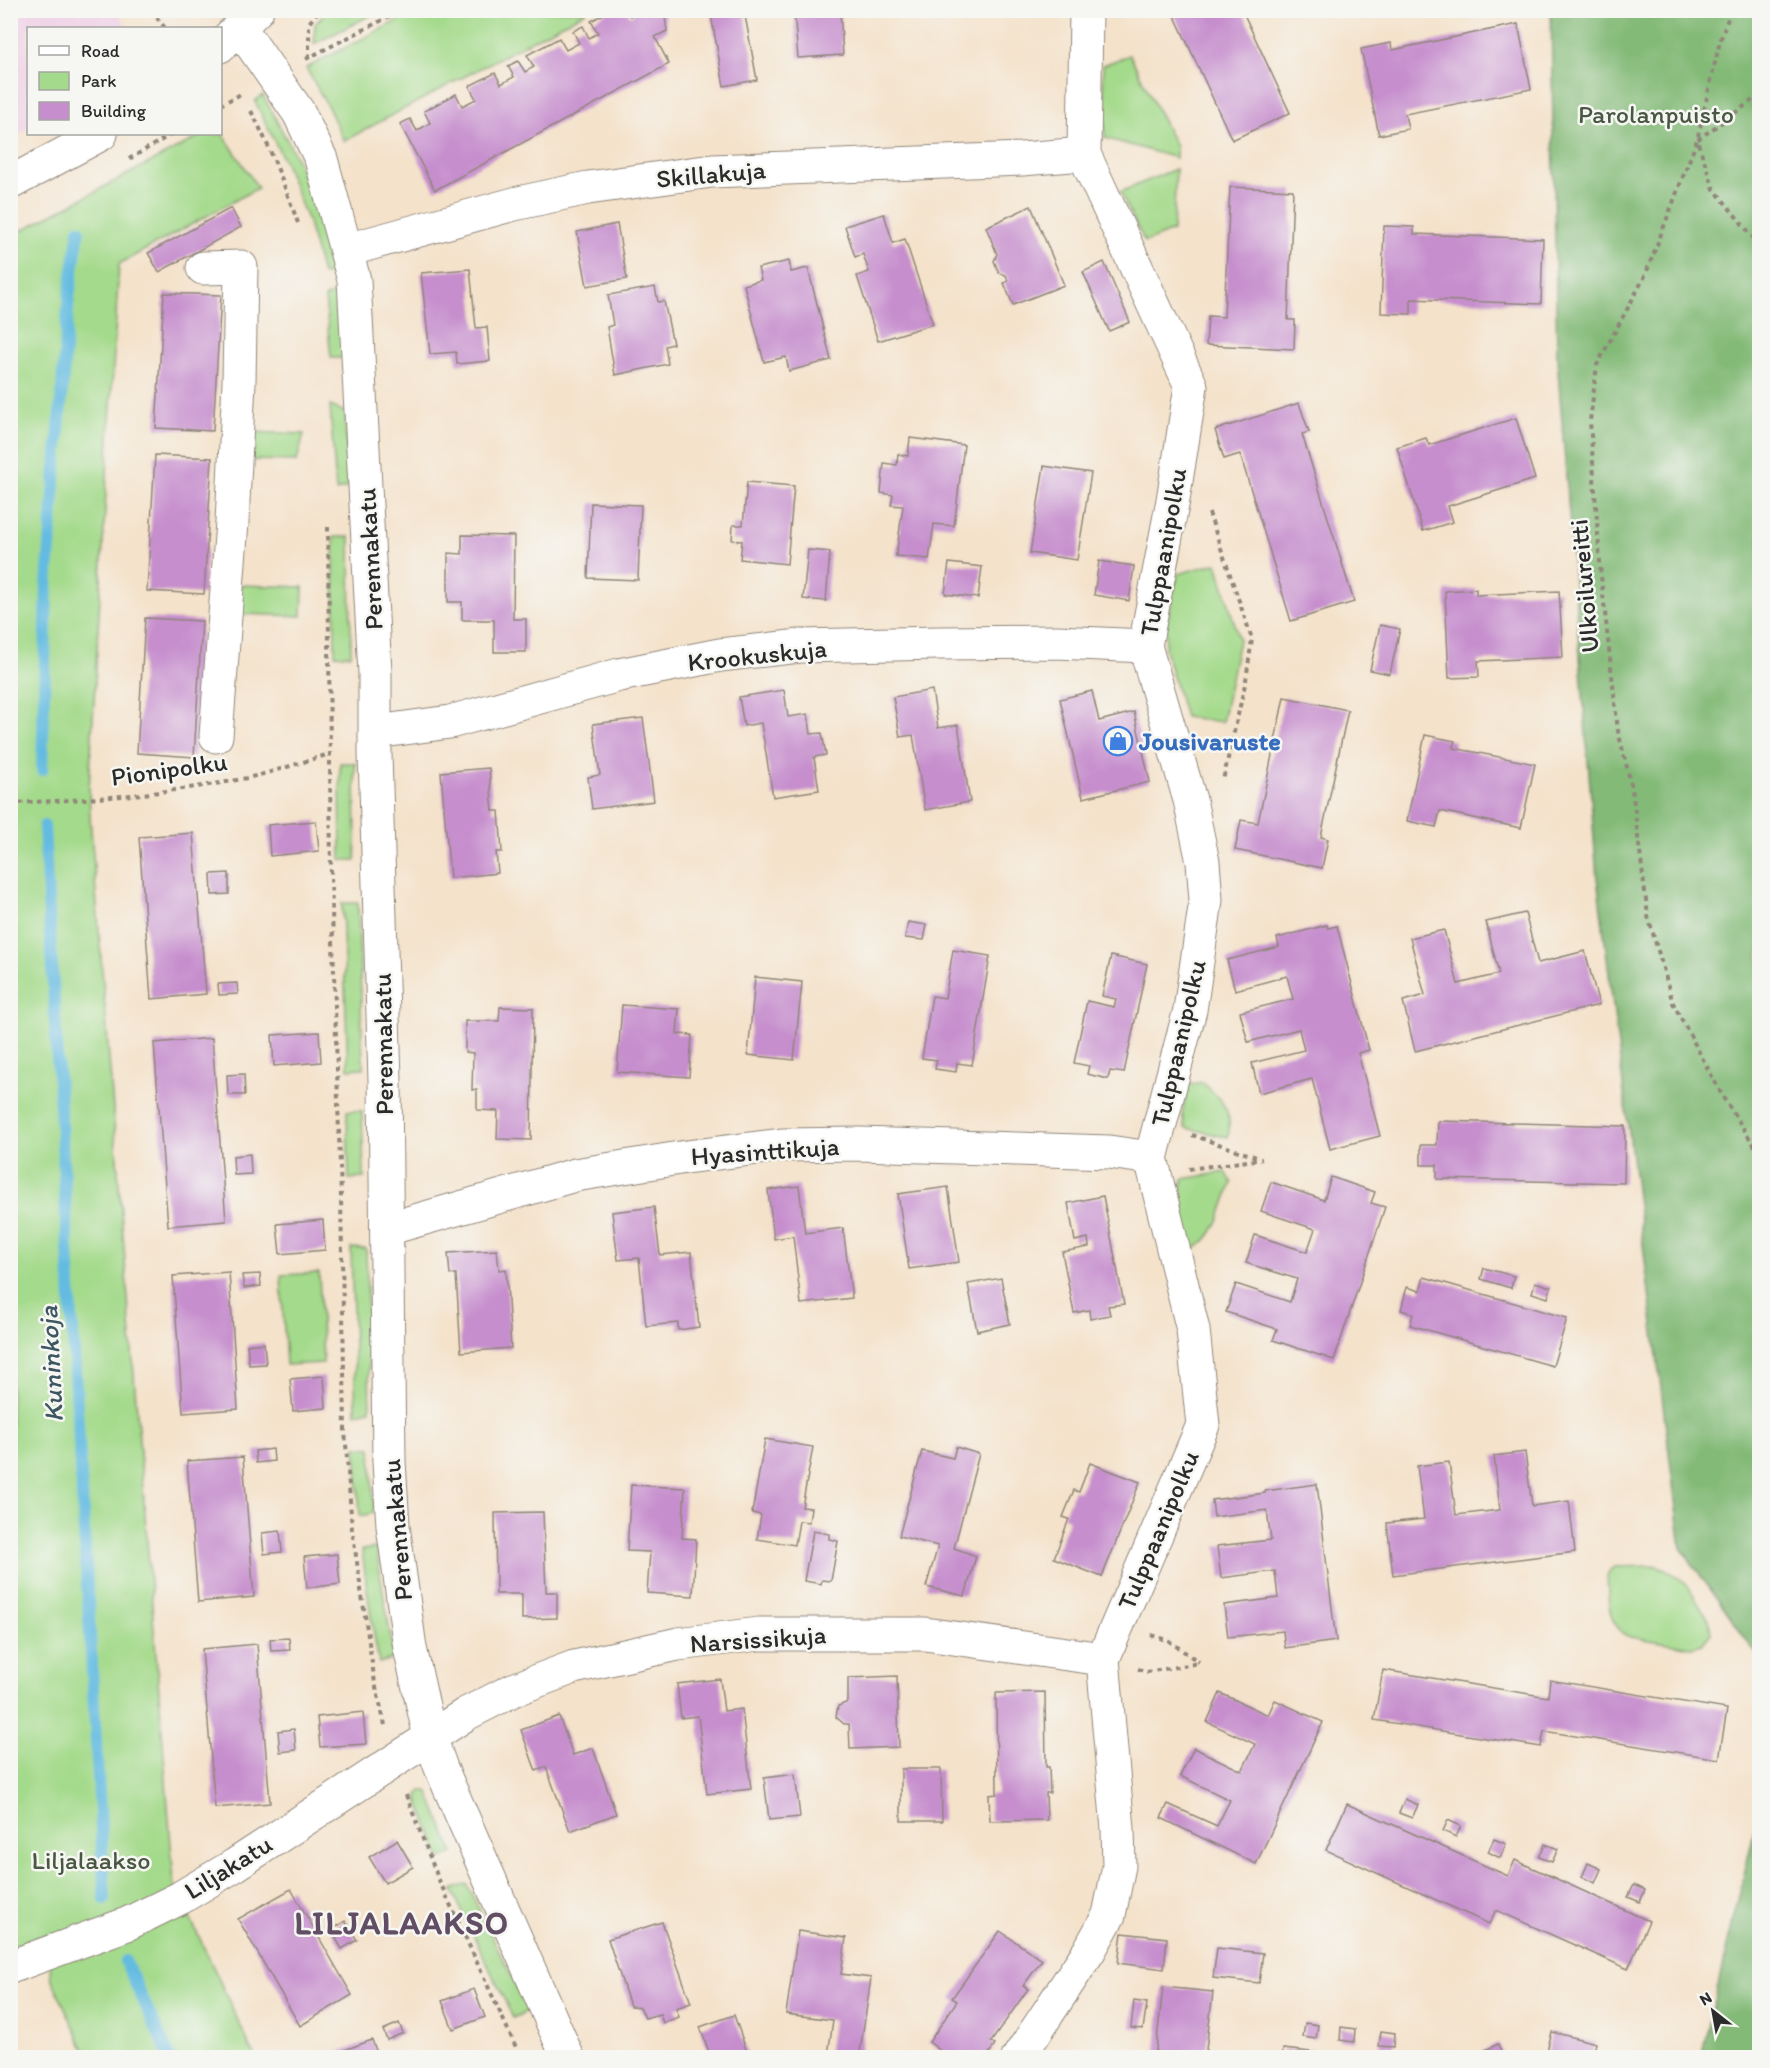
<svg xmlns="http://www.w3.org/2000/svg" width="1770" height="2068" font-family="Itim,sans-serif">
  <rect width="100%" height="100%" fill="#f6f6f2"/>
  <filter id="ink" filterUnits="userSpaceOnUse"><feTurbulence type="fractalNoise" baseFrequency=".0167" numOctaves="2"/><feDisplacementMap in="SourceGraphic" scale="12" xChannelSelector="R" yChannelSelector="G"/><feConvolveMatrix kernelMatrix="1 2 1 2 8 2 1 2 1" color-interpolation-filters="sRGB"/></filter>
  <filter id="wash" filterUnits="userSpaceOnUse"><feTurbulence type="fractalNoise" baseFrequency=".008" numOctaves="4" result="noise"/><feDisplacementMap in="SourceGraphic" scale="24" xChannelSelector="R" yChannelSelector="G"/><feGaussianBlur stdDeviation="1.35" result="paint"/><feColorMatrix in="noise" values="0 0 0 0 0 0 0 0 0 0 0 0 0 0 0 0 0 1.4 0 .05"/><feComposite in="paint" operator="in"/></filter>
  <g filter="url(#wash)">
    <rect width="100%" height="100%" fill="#f4e2ca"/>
    <polygon fill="#efd0e6" points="11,10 115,11 129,28 28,28 28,129 11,139"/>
    <g fill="#a4da8b" stroke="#68825b" stroke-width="1.5">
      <polygon points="327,11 327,10 379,11 314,44 315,24"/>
      <polygon points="416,11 416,10 587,11 344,141 328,107 306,68"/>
      <polygon points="1130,55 1176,147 1176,158 1105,138 1103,65"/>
      <polygon points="263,95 296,157 318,215 334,276 322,274 308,222 285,163 255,101"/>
      <polygon points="221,131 258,188 119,264 89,789 90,817 174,1883 255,2057 88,2057 52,1980 46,1934 11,1947 11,236 204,134 220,134"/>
      <polygon points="1176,169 1173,231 1145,242 1120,192"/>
      <polygon points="337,293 344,329 345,358 331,358 325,297"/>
      <polygon points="330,406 345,412 348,487 336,491"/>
      <polygon points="249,432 304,434 297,461 249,460"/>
      <polygon points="334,537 350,537 351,655 335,655"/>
      <polygon points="1217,563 1239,640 1222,722 1185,717 1165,649 1167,622 1178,574"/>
      <polygon points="239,585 303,587 302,616 238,614"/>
      <polygon points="340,763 355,763 356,860 341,860"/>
      <polygon points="342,903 358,903 363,1068 348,1069"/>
      <path d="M1202 1082C1220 1098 1234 1111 1228 1137L1185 1128 1182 1112 1189 1085Z"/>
      <polygon points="347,1111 362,1111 364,1178 349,1179"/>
      <path d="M1226 1172 1232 1183C1223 1205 1216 1244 1189 1250L1180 1191 1183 1179Z"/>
      <polygon points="351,1248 366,1249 370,1410 356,1413"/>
      <polygon points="319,1273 323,1363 286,1365 281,1275"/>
      <polygon points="356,1447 371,1448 374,1513 360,1516"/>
      <polygon points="376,1548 394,1658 379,1663 370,1611 362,1550"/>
      <path d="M1658 1566 1665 1569 1686 1583 1709 1620 1711 1633 1702 1644 1692 1647 1631 1637C1605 1628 1609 1598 1607 1575L1611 1569 1615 1567Z"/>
      <polygon points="422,1791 427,1791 429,1793 453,1853 441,1859 418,1800 418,1795"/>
      <polygon points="467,1884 528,2011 513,2018 452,1890"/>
    </g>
    <g fill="#83ba77" stroke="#577251" stroke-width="1.5">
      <polygon points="1551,11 1759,11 1759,1658 1681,1548 1597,878 1557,358"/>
      <polygon points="1759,1811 1759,2057 1701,2057"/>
    </g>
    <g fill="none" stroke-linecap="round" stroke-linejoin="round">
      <g stroke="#63bbe1" stroke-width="12">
        <polyline points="42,770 47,586 69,297 79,230"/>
        <polyline points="44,826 105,1899"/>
        <polyline points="125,1961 170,2058"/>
      </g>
    </g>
    <g id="blocks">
      <g fill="#c68ecd">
        <polygon points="611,10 627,10 630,16 638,10 664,10 667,31 655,37 669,64 435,190 400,124 410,119 417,131 430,123 424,111 456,94 462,106 476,99 469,86 495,73 501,84 514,77 508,66 518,61 525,72 534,67 527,55 559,38 566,50 579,43 573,31 583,26 589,38 598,33 591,21"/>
        <polygon points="710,10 744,10 757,80 724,86"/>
        <polygon points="794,10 840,10 843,55 798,58"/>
        <polygon points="1172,10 1242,10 1290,113 1232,140"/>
        <polygon points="1518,24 1531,89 1405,114 1408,129 1379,135 1361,49 1391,43 1392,50"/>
        <polygon points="1230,187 1293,190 1288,320 1295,320 1294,349 1206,345 1208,316 1224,317"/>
        <polygon points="1031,206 1064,285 1013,305 1004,283 1008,281 1006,275 999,273 994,261 997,254 986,227"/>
        <polygon points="231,208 241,227 159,272 148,253"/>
        <polygon points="884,214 893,243 905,239 933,324 878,341 857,276 869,272 863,254 855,257 845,226"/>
        <polygon points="617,224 627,279 587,286 577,232"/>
        <polygon points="1384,226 1414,227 1414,234 1543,239 1541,304 1411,299 1411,314 1381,313"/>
        <polygon points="789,261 791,272 808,268 831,360 789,371 786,357 764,362 744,285 761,280 758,268"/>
        <polygon points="1104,262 1130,322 1109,331 1083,272"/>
        <polygon points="470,269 476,328 487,327 490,361 457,364 456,352 430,354 421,273"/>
        <polygon points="655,287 658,302 664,301 673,344 665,346 668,364 615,375 607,327 613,325 608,295"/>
        <polygon points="164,293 221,295 213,431 156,428"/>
        <polygon points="1299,403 1309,432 1302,434 1354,602 1291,621 1240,454 1224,459 1215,430"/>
        <polygon points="1516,418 1535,479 1448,506 1453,522 1423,531 1397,447 1426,438 1429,445"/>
        <polygon points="910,438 964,445 954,526 934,524 929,559 896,556 903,506 891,505 893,495 881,493 884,463 897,465 898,454 908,456"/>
        <polygon points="155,455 212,458 204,594 147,591"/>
        <polygon points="1044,466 1091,473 1077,560 1030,553"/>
        <polygon points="747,482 794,486 787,564 740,559 742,541 732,540 733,525 743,525"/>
        <polygon points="591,503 641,505 638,580 588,578"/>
        <polygon points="462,535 514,536 513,619 526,619 526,652 494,652 494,620 462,620 462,602 448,602 448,553 462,554"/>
        <polygon points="808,550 830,552 826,601 803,599"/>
        <polygon points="1099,561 1134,566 1129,601 1094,595"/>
        <polygon points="949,563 982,567 978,598 945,594"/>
        <polygon points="1476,589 1476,595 1559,591 1563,657 1478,661 1479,677 1449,678 1445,591"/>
        <polygon points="145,618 202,621 194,757 137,753"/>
        <polygon points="1380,625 1400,629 1390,674 1370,670"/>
        <polygon points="784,690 788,717 808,714 811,734 822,733 826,755 814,757 819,790 773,797 761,723 744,726 739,697"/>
        <polygon points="932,690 938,728 958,725 970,802 925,810 913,735 900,737 893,697"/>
        <polygon points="1092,691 1099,721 1134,712 1150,782 1083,798 1060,699"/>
        <polygon points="1284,697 1348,710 1321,837 1328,839 1322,868 1235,850 1241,820 1258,823"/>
        <polygon points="643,718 654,801 592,809 588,777 600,775 593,724"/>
        <polygon points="1425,735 1455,741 1453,748 1535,764 1521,828 1440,811 1436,827 1407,821"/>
        <polygon points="489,768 493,811 499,811 502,852 496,852 498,873 450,878 441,772"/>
        <polygon points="316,821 319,851 270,856 268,825"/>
        <polygon points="193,833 206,994 151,999 139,837"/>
        <polygon points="229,873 229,894 212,895 211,874"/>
        <polygon points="1525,913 1538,963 1585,951 1599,1005 1415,1051 1403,1001 1425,995 1410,938 1444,930 1458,984 1499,974 1486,922"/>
        <polygon points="908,922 927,925 924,940 905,938"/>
        <polygon points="1327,925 1328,928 1337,926 1369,1050 1358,1053 1380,1136 1330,1149 1312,1079 1259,1093 1252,1063 1304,1050 1299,1029 1248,1042 1240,1012 1293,999 1287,976 1235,990 1227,960 1279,947 1277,938"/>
        <polygon points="953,950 990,956 972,1065 957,1063 956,1072 935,1069 937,1060 922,1058 932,996 945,998"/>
        <polygon points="1111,956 1147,964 1124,1073 1110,1071 1108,1079 1087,1074 1089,1066 1074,1063 1087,1001 1114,1007 1116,999 1102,996"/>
        <polygon points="755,977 802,982 794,1060 748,1055"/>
        <polygon points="237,983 238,994 219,995 218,984"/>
        <polygon points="622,1005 679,1009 677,1034 692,1035 689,1077 617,1072"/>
        <polygon points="500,1007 533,1008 531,1140 497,1139 498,1111 477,1110 477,1089 472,1090 473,1053 465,1052 465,1021 499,1021"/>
        <polygon points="319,1032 321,1062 274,1066 272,1035"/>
        <polygon points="212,1038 226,1221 168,1226 154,1043"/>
        <polygon points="244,1074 245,1095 228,1095 227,1075"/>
        <polygon points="1438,1121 1625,1126 1624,1183 1437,1179 1437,1165 1421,1165 1421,1145 1437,1145"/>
        <polygon points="250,1154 251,1174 234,1175 233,1156"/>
        <polygon points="1331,1177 1375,1192 1371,1203 1385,1207 1334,1360 1273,1340 1277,1329 1226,1312 1236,1284 1290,1302 1297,1279 1246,1263 1255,1235 1307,1252 1315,1229 1261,1211 1271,1182 1324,1200"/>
        <polygon points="799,1186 805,1233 843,1228 852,1298 801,1304 793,1236 774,1239 768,1190"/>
        <polygon points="948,1187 959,1262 909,1269 898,1194"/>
        <polygon points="1103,1196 1124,1304 1108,1306 1110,1315 1090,1319 1089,1310 1074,1313 1062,1252 1089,1247 1088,1238 1075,1241 1068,1203"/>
        <polygon points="654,1207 660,1255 691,1252 699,1327 678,1330 678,1323 646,1326 639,1258 618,1260 612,1212"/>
        <polygon points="323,1220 325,1250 280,1254 277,1224"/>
        <polygon points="497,1250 499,1270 506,1269 511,1348 461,1352 456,1274 450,1275 448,1253"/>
        <polygon points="1484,1268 1514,1276 1511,1288 1481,1279"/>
        <polygon points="229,1272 238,1409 183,1413 173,1276"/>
        <polygon points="260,1274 261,1286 244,1288 242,1275"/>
        <polygon points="1424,1277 1567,1318 1553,1366 1410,1325 1413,1314 1401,1310 1407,1287 1420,1291"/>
        <polygon points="1001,1278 1010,1324 977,1331 968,1284"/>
        <polygon points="1535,1282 1551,1287 1548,1298 1532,1293"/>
        <polygon points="264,1343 266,1364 249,1365 247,1345"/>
        <polygon points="324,1376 326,1408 293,1411 290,1379"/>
        <polygon points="765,1439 813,1447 802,1507 811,1508 809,1522 799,1521 795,1545 757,1539 761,1515 752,1513"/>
        <polygon points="956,1447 979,1454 954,1548 976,1556 965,1596 926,1587 938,1546 899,1536 922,1451 953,1458"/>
        <polygon points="273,1449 274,1461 256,1463 255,1451"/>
        <polygon points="1525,1452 1532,1506 1569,1501 1575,1552 1393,1575 1387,1523 1424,1519 1417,1466 1449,1462 1456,1515 1500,1510 1494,1456"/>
        <polygon points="243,1457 254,1597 198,1602 187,1461"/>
        <polygon points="1090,1463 1140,1482 1102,1577 1054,1558 1069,1519 1063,1517 1074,1490 1079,1492"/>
        <polygon points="1317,1484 1336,1641 1285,1648 1283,1631 1228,1637 1224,1605 1278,1598 1275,1571 1221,1578 1217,1546 1271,1540 1267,1510 1214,1517 1212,1500 1265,1493 1265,1491"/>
        <polygon points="631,1485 685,1488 682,1538 696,1539 693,1596 647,1593 650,1552 627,1551"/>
        <polygon points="543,1512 546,1592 557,1592 557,1618 522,1619 522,1594 496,1594 495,1513"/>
        <polygon points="280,1531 282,1552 264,1554 262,1533"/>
        <polygon points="813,1531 829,1534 829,1539 838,1541 831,1581 822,1580 821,1584 804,1581"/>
        <polygon points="337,1554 340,1584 307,1588 304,1557"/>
        <polygon points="289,1638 290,1650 271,1651 270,1639"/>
        <polygon points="257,1644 270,1803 215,1808 202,1649"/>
        <polygon points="1383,1670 1548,1697 1550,1680 1727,1709 1719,1759 1544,1731 1541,1747 1374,1720"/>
        <polygon points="897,1676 899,1747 850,1749 849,1724 844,1724 836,1717 838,1706 848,1702 848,1678"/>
        <polygon points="720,1679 724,1711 742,1709 751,1789 707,1794 698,1716 681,1718 677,1684"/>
        <polygon points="1045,1692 1046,1767 1049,1767 1050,1793 1046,1793 1047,1820 990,1821 989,1795 997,1794 996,1693"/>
        <polygon points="1220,1693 1268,1715 1275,1700 1323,1722 1256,1864 1161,1818 1168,1804 1217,1826 1230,1800 1180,1776 1194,1748 1242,1771 1255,1744 1207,1722"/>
        <polygon points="363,1712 366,1744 320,1747 317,1717"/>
        <polygon points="559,1716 573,1755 593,1748 616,1814 570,1831 546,1767 536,1771 521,1730"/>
        <polygon points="294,1729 296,1750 280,1752 278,1731"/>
        <polygon points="901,1769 941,1769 942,1821 901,1821"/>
        <polygon points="795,1774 800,1817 769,1820 764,1778"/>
        <polygon points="1405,1799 1418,1805 1412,1818 1399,1813"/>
        <polygon points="1347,1804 1508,1876 1515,1860 1649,1921 1628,1969 1496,1910 1489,1924 1326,1850"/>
        <polygon points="1448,1820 1461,1826 1456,1837 1443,1831"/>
        <polygon points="1494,1839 1506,1844 1500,1858 1488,1852"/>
        <polygon points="397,1840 413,1867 385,1883 369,1857"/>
        <polygon points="1545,1844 1558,1849 1552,1862 1539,1857"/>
        <polygon points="1588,1863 1601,1869 1595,1883 1582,1877"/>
        <polygon points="1634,1885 1645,1890 1640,1902 1628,1897"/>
        <polygon points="291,1889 352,1995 300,2026 238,1919"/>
        <polygon points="345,1921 357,1940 342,1949 331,1930"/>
        <polygon points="662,1922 691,2003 676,2008 679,2017 663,2023 660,2014 645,2018 640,2007 630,2006 608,1939"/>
        <polygon points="798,1931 846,1938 841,1974 871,1978 859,2058 828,2055 833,2020 786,2014"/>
        <polygon points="1000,1931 1042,1960 1023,1986 1028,1989 991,2042 995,2045 986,2058 950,2058 929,2042 957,2001 952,1998"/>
        <polygon points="1122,1933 1167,1938 1164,1969 1118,1963"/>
        <polygon points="1217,1948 1263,1953 1259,1983 1213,1978"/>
        <polygon points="1163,1987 1213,1992 1205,2058 1155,2058"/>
        <polygon points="474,1989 485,2017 453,2029 442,2001"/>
        <polygon points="1134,2001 1147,2003 1143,2029 1131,2028"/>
        <polygon points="734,2015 749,2058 711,2058 700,2027"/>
        <polygon points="399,2023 403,2033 387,2040 383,2030"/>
        <polygon points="1305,2023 1318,2025 1316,2039 1303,2037"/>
        <polygon points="1341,2027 1355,2029 1354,2042 1340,2040"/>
        <polygon points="1381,2031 1395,2033 1394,2047 1379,2046"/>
        <polygon points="1552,2032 1596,2043 1592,2058 1545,2058"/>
        <polygon points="372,2040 379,2058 325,2058 325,2057"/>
        <polygon points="1498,2044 1504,2058 1469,2058"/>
        <polygon points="1283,2049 1348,2056 1348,2058 1282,2058"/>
      </g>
    </g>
  </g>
  <g filter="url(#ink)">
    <use href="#blocks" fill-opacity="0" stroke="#90867a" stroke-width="1.5"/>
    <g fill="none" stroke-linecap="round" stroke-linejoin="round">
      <g stroke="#90867a" stroke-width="35">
        <g id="minor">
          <polyline points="240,28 299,113 321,159 354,280 375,673 375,754 385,1081 389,1462 393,1526 410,1648 430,1737 441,1768 568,2058"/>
          <polyline points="347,250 514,204 588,188 712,171 1022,159 1084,154"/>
          <polyline points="203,268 241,267 239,382 232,522 216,736"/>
          <polyline points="376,732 450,722 619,675 720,655 800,646 940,643 1057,642 1145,646"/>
          <polyline points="387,1229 575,1175 686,1157 782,1145 860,1144 1109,1152 1151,1158"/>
          <polyline points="10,1967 127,1924 180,1898 235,1865 466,1714 513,1690 574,1667 678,1644 759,1634 925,1634 1103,1659"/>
          <polyline points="1018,2058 1089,1951 1109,1915 1119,1866 1118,1829 1103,1659 1203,1425 1193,1330 1151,1158 1190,1010 1206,900 1203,862 1190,800 1145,646 1173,500 1191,386 1084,154 1086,10"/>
        </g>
      </g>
      <g stroke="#90867a" stroke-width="35">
        <g id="tertiary">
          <polyline points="220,46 257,10"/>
          <polyline points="10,183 101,134"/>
        </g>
      </g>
      <g stroke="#90867a" stroke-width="4" stroke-dasharray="4.5 4.5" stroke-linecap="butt">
        <polyline points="151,10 165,28"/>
        <polyline points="1731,10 1720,41 1697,140 1645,276 1597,365 1590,421 1601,576 1618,731 1632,788 1648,916 1673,1003 1724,1099 1760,1154"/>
        <polyline points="309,58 309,23 319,10"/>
        <polyline points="306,59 402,10"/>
        <polyline points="1760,95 1697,140 1714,189 1760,246"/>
        <polyline points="220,105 241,94"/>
        <path d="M251 111C270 146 284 185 298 223"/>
        <polyline points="129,159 172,134"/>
        <polyline points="1209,513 1252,639 1246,680 1223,780"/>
        <polyline points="328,527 331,878 341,1197 345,1430 352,1529 375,1683 385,1725"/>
        <path d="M10 803C88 800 166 794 242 779 272 773 301 762 330 754"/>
        <polyline points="1192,1135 1259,1158"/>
        <polyline points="1189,1169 1262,1159"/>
        <polyline points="1151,1635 1169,1641 1199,1662"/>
        <polyline points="1138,1669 1147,1672 1199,1663"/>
        <polyline points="1759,1720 1760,1720"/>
        <polyline points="406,1795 438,1878 521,2058"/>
      </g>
      <use href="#minor" stroke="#fff" stroke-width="33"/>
      <use href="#tertiary" stroke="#fff" stroke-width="33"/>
    </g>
  </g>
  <defs>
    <g id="shop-ring" transform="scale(1.5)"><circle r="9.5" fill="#f6f6f2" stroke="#3f7fe0" stroke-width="1.5"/><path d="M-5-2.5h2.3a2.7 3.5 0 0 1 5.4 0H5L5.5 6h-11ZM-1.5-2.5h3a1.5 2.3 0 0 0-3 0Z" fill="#3f7fe0"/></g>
  </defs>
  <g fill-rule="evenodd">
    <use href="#shop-ring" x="1118" y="741"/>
  </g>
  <g text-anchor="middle" stroke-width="5" stroke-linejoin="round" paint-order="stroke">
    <g font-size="26" fill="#495743" stroke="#f6f6f2">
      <text x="1656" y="123">Parolanpuisto</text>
      <text x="91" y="1869">Liljalaakso</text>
    </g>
    <g font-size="26" fill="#2b2b2b" stroke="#f6f6f2">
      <text transform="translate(711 174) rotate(-5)" y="9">Skillakuja</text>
      <text transform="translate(1163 552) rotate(-80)" y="9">Tulppaanipolku</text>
      <text transform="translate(370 559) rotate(-93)" y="9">Perennakatu</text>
      <text transform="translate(1584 586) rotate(-95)" y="9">Ulkoilureitti</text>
      <text transform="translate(757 655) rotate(-6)" y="9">Krookuskuja</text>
      <text transform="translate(169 769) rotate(-8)" y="9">Pionipolku</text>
      <text transform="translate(1178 1043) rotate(-77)" y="9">Tulppaanipolku</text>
      <text transform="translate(383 1044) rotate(-91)" y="9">Perennakatu</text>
      <text transform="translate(765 1151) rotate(-4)" y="9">Hyasinttikuja</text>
      <text transform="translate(397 1530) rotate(-95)" y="9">Perennakatu</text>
      <text transform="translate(1158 1530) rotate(-67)" y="9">Tulppaanipolku</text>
      <text transform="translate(758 1639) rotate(-4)" y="9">Narsissikuja</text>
      <text transform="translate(228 1867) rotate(-32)" y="9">Liljakatu</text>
    </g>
    <g font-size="26" font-weight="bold" fill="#366cbe" stroke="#f6f6f2" text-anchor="start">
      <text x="1139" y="750">Jousivaruste</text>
    </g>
    <g font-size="27" font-style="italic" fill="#3c5662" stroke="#f6f6f2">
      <text transform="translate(51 1364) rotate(-93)" y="9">Kuninkoja</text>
    </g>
    <g font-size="32" font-weight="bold" letter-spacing="1.5" fill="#614e64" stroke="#f6f6f2">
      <text x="402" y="1934">LILJALAAKSO</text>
    </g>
  </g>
  <rect width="1770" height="2068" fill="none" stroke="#f6f6f2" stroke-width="36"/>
  <rect x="27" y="27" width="195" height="108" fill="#f6f6f2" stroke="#a5a5a2" stroke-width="1.5"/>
  <rect x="39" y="46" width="30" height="9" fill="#ffffff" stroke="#a5a5a2" stroke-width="1.5"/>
  <text x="81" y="57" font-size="18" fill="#2b2b2b">Road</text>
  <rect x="39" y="72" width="30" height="18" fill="#a4da8b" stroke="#a5a5a2" stroke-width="1.5"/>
  <text x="81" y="87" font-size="18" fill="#2b2b2b">Park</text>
  <rect x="39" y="102" width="30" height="18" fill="#c68ecd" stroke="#a5a5a2" stroke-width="1.5"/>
  <text x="81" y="117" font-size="18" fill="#2b2b2b">Building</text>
  <g transform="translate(1713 2011) rotate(329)" stroke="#f6f6f2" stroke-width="4.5" paint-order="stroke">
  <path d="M0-4.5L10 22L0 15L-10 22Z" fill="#2b2b2b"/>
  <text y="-9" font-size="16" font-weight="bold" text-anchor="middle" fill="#2b2b2b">N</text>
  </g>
</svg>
